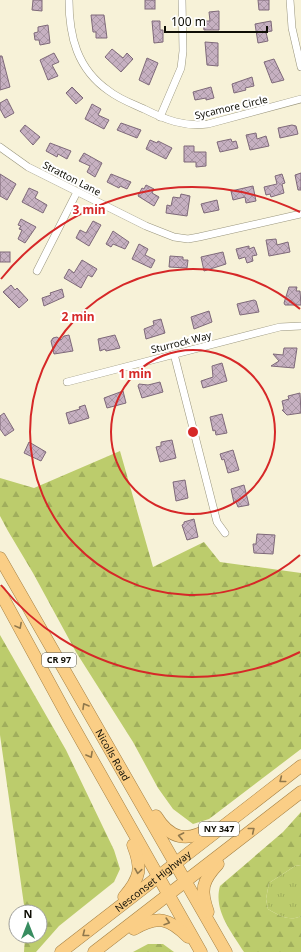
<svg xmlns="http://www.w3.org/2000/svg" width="301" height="952" font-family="'Noto Sans',sans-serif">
  <defs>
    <pattern id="grass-tufts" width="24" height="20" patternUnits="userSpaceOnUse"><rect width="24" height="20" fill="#bccc6c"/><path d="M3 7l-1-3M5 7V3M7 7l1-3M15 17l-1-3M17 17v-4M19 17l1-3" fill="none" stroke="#a0ae5c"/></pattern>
    <pattern id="forest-firs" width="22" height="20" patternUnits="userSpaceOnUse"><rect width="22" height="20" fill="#bccc6c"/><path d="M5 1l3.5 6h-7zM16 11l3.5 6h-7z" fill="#a0ae5c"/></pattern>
    <pattern id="building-cross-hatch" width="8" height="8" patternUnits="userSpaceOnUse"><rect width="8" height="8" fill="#c6b0c1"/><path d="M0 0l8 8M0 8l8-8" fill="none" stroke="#a996a4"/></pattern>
  </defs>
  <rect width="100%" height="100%" fill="#f7f2d8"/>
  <path fill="url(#grass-tufts)" d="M301 865V916C289 922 278 915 268 909L266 899 269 883 295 866Z"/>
  <g fill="url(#forest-firs)">
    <polygon points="120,451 153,567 204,542 220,562 301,573 301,749 209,819 193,824 173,809 158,788 133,742 76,652 33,573 8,531 0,516 0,478 34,488"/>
    <polygon points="0,635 66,750 114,850 120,869 114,882 59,926 36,952 24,952 25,936 40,936 40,912 25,912 0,735"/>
    <path d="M301 812V865L295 866 269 883 266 899 268 909C278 915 289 922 301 916V952H244C232 932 213 911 220 886L283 832Z"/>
    <polygon points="148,944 163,944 174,952 133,952"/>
  </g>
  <g fill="url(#building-cross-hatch)" stroke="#7e6979">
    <polygon points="33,0 42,0 42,11 32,10"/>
    <rect x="145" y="0" width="10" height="9"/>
    <polygon points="258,0 269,0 269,10 259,10"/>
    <polygon points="219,11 219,30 204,30 203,21 210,21 209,12"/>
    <polygon points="91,15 104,15 107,38 96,38 96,32 93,32"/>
    <polygon points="152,21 160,21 160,30 163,30 163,42 154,43"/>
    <polygon points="271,21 272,31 266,32 268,41 258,43 255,24"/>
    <polygon points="48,25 50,43 40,45 39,40 35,40 34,33 38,32 38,27"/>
    <polygon points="205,42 218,43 218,66 207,65"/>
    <polygon points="112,49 123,58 127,53 133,59 121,72 105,57"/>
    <polygon points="54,53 59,62 52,65 58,76 48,80 40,60"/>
    <polygon points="0,56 2,56 10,87 0,90"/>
    <polygon points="147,58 158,63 149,85 139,80"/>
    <polygon points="274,59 284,80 272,83 264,62"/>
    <polygon points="252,77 254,86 245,88 246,90 234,93 232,84"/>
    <polygon points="72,87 83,98 76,104 66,93"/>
    <polygon points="211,87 214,98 206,100 206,98 195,100 193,92"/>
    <polygon points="7,99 14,113 5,118 0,109 0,103"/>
    <polygon points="92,104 101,109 98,115 109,120 104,129 85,119"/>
    <polygon points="121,123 141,130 137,138 117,130"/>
    <polygon points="25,125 40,137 33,145 20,131"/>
    <polygon points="292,125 296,126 298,134 280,138 278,128"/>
    <polygon points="256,133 257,139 266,136 269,146 250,150 246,135"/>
    <polygon points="231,139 232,142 236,141 238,148 220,152 217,142"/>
    <polygon points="150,140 157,143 158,141 172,148 166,159 146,149"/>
    <polygon points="50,143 71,151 67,159 58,154 57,157 46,151"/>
    <polygon points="184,146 194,146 194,152 206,152 206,166 196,167 196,162 184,162"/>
    <polygon points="84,153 102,163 95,177 87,172 90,166 79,161"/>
    <polygon points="301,173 301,190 298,190 295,175"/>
    <polygon points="0,174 16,184 7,200 0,196"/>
    <polygon points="111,174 131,182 127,189 120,186 119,188 107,182"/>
    <polygon points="282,174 285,183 282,184 284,193 271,197 270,194 266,195 264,187 277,184 275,176"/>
    <polygon points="146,185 154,189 152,193 159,197 154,206 138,196 142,188 144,189"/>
    <polygon points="253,186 256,201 246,203 245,197 233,200 231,191"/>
    <polygon points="29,188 38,192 35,198 47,205 43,213 22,202"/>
    <polygon points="181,194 190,196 187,216 166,213 167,205 171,206 173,197 180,198"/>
    <polygon points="217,200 219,210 204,213 201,204"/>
    <polygon points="21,219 36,227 25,243 18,239 22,230 19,229 21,226 18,225"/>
    <polygon points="93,221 101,225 89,246 76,238 80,230 86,233"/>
    <polygon points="113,231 129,242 125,249 113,244 111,247 106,244"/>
    <polygon points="276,239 277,245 288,242 290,252 269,256 266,240"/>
    <polygon points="139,244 148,249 145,255 155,260 151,268 132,259"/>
    <polygon points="249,246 249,249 254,247 257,255 252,256 253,261 247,263 245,257 239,259 236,249"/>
    <rect x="0" y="252" width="10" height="10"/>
    <polygon points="223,252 226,264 204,271 201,257"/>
    <polygon points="170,256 183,257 183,260 188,260 187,268 169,267"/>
    <polygon points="82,260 97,269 92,277 88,275 81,288 64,278 69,269 74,273"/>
    <polygon points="11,285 15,290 17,288 28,300 19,308 3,292"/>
    <polygon points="289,287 297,287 296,291 300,291 301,305 285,305 284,303"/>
    <polygon points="62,289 64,297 44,306 42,298 51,295 50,293"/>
    <polygon points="254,300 256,301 259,312 240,315 237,304"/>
    <polygon points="209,311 212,322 194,329 191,317"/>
    <polygon points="161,319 165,333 146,339 144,329 154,325 153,321"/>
    <polygon points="69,335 73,351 54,354 51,341 53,338 57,337 61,340 64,336"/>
    <polygon points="115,335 120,348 106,351 105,349 100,351 98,339"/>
    <polygon points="284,348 297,348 294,368 271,366 279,361 273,354 283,355"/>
    <polygon points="222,363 227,381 203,388 201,381 213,377 212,366"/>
    <polygon points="160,382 163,392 142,398 138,386 139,384 148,385"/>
    <polygon points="123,391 126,403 107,408 104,398"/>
    <polygon points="300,393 301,413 287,415 282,410 284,410 282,401 289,399 288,396"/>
    <polygon points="85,405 89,418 69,424 66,413 80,409 79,407"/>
    <polygon points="4,413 14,430 5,436 0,429 0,416"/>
    <polygon points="222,414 227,433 216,435 215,430 213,431 210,417"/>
    <polygon points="172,440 176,458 160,462 156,447 161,446 161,442"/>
    <polygon points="29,442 46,452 41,461 24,453"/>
    <polygon points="233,450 239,470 228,473 224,459 222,460 220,454"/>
    <polygon points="185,480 188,498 176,501 173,482"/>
    <polygon points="244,485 249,505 238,507 236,502 234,503 231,489"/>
    <polygon points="194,519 198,537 187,540 182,525 184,524 184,522"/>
    <polygon points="257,534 275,535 273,554 254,553 253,544 256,544"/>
  </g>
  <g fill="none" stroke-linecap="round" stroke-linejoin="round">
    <g stroke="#99957d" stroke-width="8">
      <g id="minor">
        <path d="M69 0C69 36 77 69 109 91 119 99 133 104 144 109 166 120 184 127 208 124L301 99"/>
        <polyline points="290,0 292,28 301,67"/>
        <polyline points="160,117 181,68 183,51 182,0"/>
        <polyline points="0,147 28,167 146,226 174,237 188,239 199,237 301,214"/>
        <polyline points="37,271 77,192"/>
        <polyline points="174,354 217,522 225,533"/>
        <polyline points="67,382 280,327 301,326"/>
      </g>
    </g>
    <g stroke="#a68245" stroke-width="13">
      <g id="trunk">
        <path id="s1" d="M0 558 226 952"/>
        <polyline points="0,592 68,717 201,952"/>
        <path d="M156 816C170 839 187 843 210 828"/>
        <path d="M124 897C141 877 142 868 133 845"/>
        <path d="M208 912C200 890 202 881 218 864"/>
        <path d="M134 929C158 915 169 918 188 937"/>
        <path id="s2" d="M61 952 301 766"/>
        <polyline points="94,952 301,792"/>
      </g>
    </g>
    <use href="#minor" stroke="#fff" stroke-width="7"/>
    <use href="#trunk" stroke="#face86" stroke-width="12"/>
  </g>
  <defs><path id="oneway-chevron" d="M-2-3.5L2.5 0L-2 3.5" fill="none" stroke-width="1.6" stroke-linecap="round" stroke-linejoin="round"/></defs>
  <g stroke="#90784c">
    <use href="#oneway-chevron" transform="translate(19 626) rotate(62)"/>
    <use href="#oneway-chevron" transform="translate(85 706) rotate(-120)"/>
    <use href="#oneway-chevron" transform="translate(90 755) rotate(61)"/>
    <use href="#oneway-chevron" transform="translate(282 780) rotate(142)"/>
    <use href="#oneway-chevron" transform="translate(252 830) rotate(-39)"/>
    <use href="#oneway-chevron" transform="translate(181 836) rotate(-169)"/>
    <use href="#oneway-chevron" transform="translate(138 871) rotate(99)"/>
    <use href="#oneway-chevron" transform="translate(167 922) rotate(17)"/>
    <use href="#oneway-chevron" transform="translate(85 934) rotate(142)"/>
  </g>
  <g fill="none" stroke="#d62828" stroke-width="2">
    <circle cx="193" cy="432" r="82"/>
    <path d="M300 555A163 163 0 1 1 300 309"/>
    <path d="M300 652A245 245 0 0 1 1 585M1 279A245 245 0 0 1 300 212"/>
  </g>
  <g text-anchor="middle" stroke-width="4" stroke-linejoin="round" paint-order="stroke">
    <g fill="#fff" stroke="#575650" stroke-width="1">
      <rect x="42" y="653" width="34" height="14" rx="3"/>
      <rect x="199" y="822" width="40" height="14" rx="3"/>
    </g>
    <g font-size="9" font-weight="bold" fill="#0f0e05">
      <text x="59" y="663">CR 97</text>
      <text x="219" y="832">NY 347</text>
    </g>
    <g font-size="10" fill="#0f0e05" stroke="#fff">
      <text transform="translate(231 107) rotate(-13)" y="4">Sycamore Circle</text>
      <text transform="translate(72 178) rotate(27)" y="4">Stratton Lane</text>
      <text transform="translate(181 342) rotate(-14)" y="4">Sturrock Way</text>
      <text dy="4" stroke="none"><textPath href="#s1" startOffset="227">Nicolls Road</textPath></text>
      <text dy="4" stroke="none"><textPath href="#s2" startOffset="116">Nesconset Highway</textPath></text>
    </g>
  </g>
  <circle cx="193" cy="432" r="6" fill="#d62828" stroke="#fff" stroke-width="2"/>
  <g font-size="12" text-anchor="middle" font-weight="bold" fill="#d62828" stroke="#fff" stroke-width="4" stroke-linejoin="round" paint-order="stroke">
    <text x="89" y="214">3 min</text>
    <text x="78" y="321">2 min</text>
    <text x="135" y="378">1 min</text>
  </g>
  <g transform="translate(28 924)"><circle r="19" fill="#ffffff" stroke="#9f9f9b"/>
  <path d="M0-3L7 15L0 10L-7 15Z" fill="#388d60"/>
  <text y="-6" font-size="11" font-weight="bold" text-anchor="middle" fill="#0f0e05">N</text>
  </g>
  <path d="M165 26v6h102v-6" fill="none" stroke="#0f0e05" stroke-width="2"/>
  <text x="171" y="26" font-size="12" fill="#0f0e05" stroke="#ffffff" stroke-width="3" paint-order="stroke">100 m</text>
</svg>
